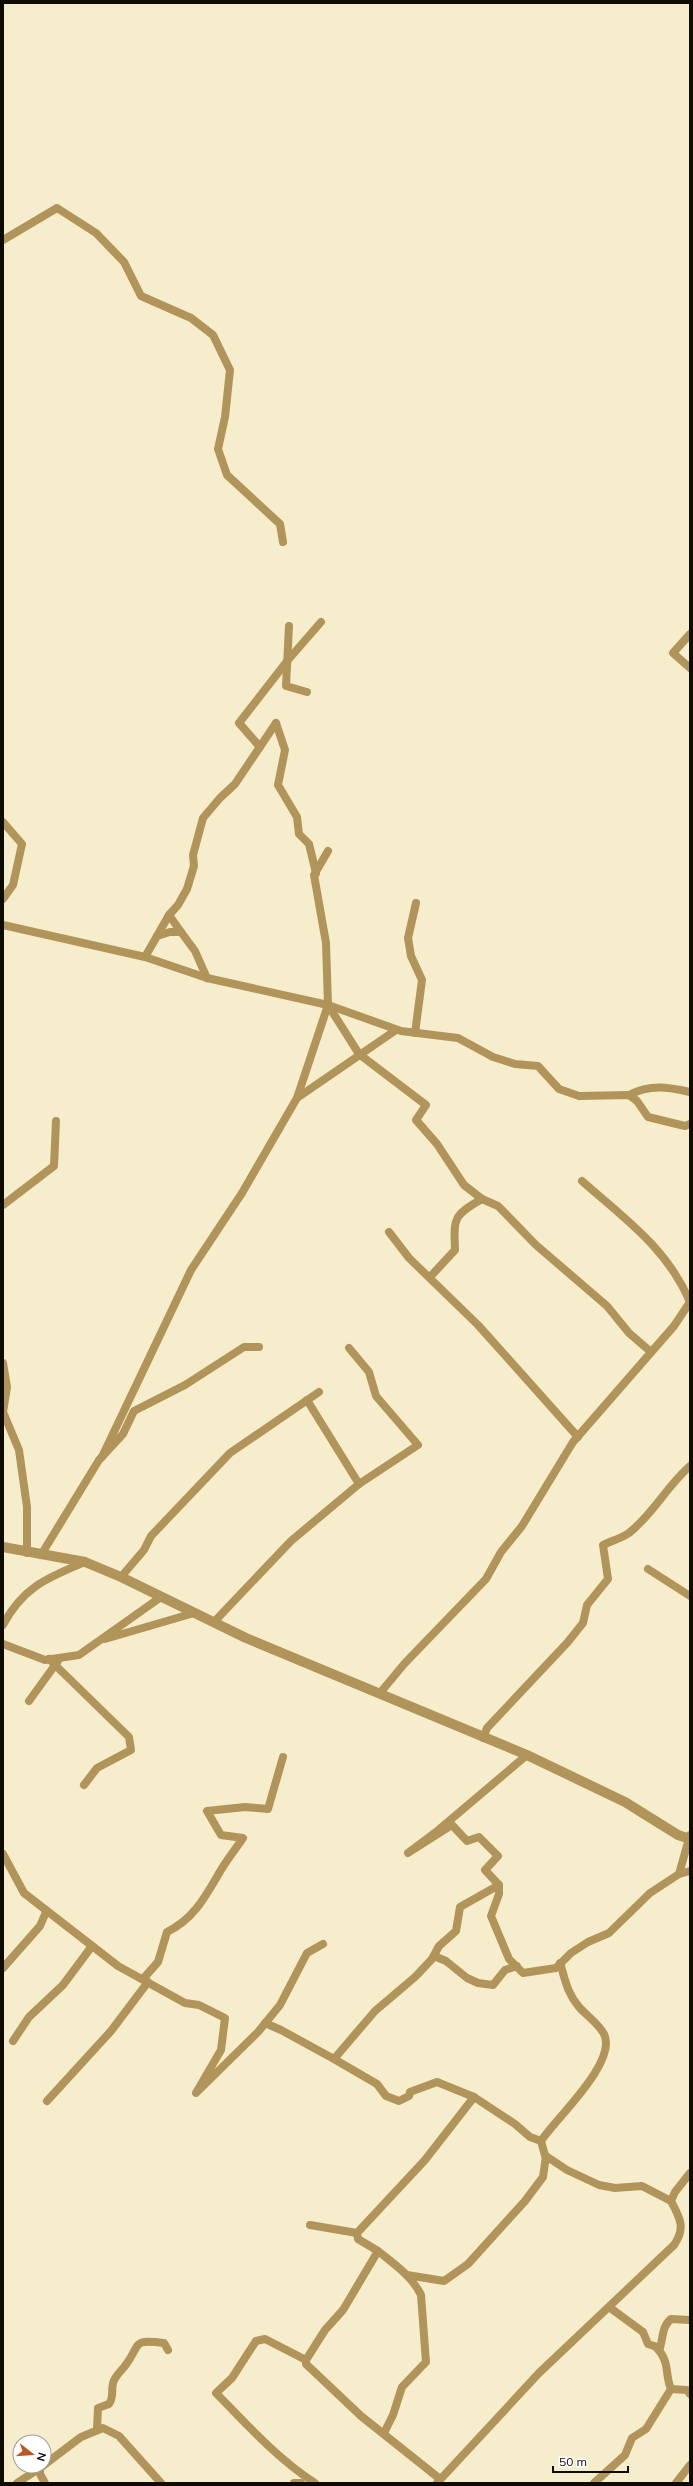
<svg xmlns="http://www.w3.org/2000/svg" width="693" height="2486" font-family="Mulish,sans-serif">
  <rect width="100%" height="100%" fill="#f6edcd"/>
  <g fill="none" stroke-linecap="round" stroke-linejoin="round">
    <g stroke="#b19459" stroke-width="8">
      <polyline points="3,240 57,208 96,233 124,262 141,296 191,318 213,335 230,370 225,417 218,449 227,475 280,524 283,542"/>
      <polyline points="289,626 286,686 307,692"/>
      <polyline points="690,634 673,653 690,668"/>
      <polyline points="276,723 285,750 278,785 297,817 299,834 309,844 316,873"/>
      <polyline points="260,747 239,723 288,660 321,622"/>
      <polyline points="3,822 22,844 13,885 3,899"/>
      <polyline points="328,851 314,875 326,943 328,1005 401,1031 458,1038 493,1057 515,1064 538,1066 559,1089 579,1096 629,1095 637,1101 648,1117 685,1126 690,1124"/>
      <polyline points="169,915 178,905 187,889 194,866 193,855 203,818 220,798 235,784 276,723"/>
      <polyline points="3,925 145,957 207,978 328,1005 359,1054 426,1105 416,1120 437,1144 464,1185 482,1199 498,1206 536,1245 607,1306 629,1333 651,1352"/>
      <polyline points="157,936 169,915 181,932"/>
      <polyline points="145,957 157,936 170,932 181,932 195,951 207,978"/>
      <polyline points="415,1033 422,980 411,956 408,938 416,903"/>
      <path d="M629 1095C650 1084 668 1087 690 1092"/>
      <polyline points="297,1098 328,1005"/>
      <path d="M582 1181C625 1219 667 1248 690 1302"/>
      <polyline points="3,1205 54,1166 56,1121"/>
      <polyline points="389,1232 409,1258 478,1325 578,1437"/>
      <path d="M430 1277 455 1250C454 1219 452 1216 482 1199"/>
      <polyline points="3,1363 7,1387 3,1412 19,1450 27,1507 27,1553"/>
      <polyline points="307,1400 359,1484"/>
      <polyline points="102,1457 191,1270 242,1193 297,1098 396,1030"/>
      <polyline points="41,1555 99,1460 123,1434 134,1411 185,1385 244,1347 259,1347"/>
      <polyline points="648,1569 690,1596"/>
      <polyline points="121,1577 144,1550 151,1536 230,1453 319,1392"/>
      <polyline points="214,1622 291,1541 359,1484 418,1445 376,1396 369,1372 349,1348"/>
      <path d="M3 1625C23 1587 47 1578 85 1562"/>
      <polyline points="105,1639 194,1613"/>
      <polyline points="3,1644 45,1660 79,1655 161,1597"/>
      <polyline points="49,1659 129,1737 131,1750 97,1768 84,1785"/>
      <polyline points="380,1693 405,1663 486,1579 501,1552 522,1526 573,1442 674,1326 690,1302"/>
      <polyline points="29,1701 58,1661"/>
      <path d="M483 1738 487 1728 567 1643 583 1623 587 1605 608 1579 603 1545C611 1541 622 1538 629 1533 653 1514 667 1486 690 1466"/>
      <polyline points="527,1755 436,1832 408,1853 452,1825 467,1841 479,1837 498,1856 485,1870 499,1885 499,1894 491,1916 509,1959 523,1973 556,1968 571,1953 588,1942 609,1933 650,1893 679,1874 690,1871"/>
      <polyline points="3,1854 24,1893 118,1966 185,2003 199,2005 225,2018 221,2050 196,2093 258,2032 280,2005 307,1953 323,1944"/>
      <polyline points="679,1874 690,1835"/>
      <polyline points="434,1956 446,1961 467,1978 478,1983 493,1985 505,1970 517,1966"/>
      <polyline points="3,1968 40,1926 46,1912"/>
      <path d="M143 1979 158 1962 167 1932C193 1919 204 1899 218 1875 225 1862 235 1850 243 1838L221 1835 207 1811 245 1807 268 1809 283 1757"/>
      <polyline points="265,2023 281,2030 334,2059 375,2011 415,1977 432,1959 439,1946 456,1931 460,1907 499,1885"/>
      <polyline points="13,2041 29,2017 63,1985 92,1946"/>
      <polyline points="474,2097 515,2124 530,2137 541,2141 546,2159"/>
      <polyline points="47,2101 111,2031 148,1982"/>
      <path d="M541 2141C556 2118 618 2062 604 2034 598 2023 587 2016 579 2007 567 1993 565 1979 560 1963"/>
      <polyline points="310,2225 357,2233 425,2160 474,2097 437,2082 410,2092 409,2096 399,2101 386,2096 377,2084 334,2059"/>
      <path d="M378 2251C394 2264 412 2276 421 2295L426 2362 402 2387 393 2415 384 2433"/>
      <polyline points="407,2275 444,2281 468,2264 525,2201 543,2177 546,2156 567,2170 599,2185 615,2188 642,2186 671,2201"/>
      <path d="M609 2307 643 2332 648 2344 660 2348C663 2338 662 2326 671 2319L690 2320"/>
      <polyline points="306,2360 306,2364 361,2416 440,2479"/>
      <polyline points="671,2389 687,2390 690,2394"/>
      <path d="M97 2429 98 2408 109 2404C114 2397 111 2392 113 2383 115 2376 121 2371 125 2366 142 2344 130 2339 164 2343L168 2350"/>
      <polyline points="44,2465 81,2437 103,2428 119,2436 161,2483"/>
      <polyline points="40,2468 40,2474 45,2483"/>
      <polyline points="17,2483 43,2466"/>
      <polyline points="294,2483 301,2483"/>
      <path d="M315 2483C278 2459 247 2425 216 2393L232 2378 256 2341 265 2339 306 2360 325 2330 343 2310 378 2251 358 2239 357 2233"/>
      <path d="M437 2483 539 2373 674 2245C686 2228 680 2218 671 2201L675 2192 690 2173"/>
      <path d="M594 2483 625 2455 632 2438 646 2429 671 2389C664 2372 671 2363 656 2347"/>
      <polyline points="676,2483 690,2465"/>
    </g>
    <polyline stroke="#b19459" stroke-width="10" points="3,1547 85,1562 121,1577 246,1638 527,1755 625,1802 678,1835 690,1839"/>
  </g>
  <rect width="693" height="2486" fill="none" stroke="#0e0b03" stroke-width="8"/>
  <g transform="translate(32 2454) rotate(107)"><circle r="19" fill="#ffffff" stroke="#9f9d9a"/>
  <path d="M0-3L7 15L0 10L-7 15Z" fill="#bc5726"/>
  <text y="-6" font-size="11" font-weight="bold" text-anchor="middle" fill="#0e0b03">N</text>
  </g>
  <path d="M553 2466v6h75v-6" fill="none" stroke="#0e0b03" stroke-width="2"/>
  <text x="559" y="2466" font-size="12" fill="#0e0b03" stroke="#ffffff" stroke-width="3" paint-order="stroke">50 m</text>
</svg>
